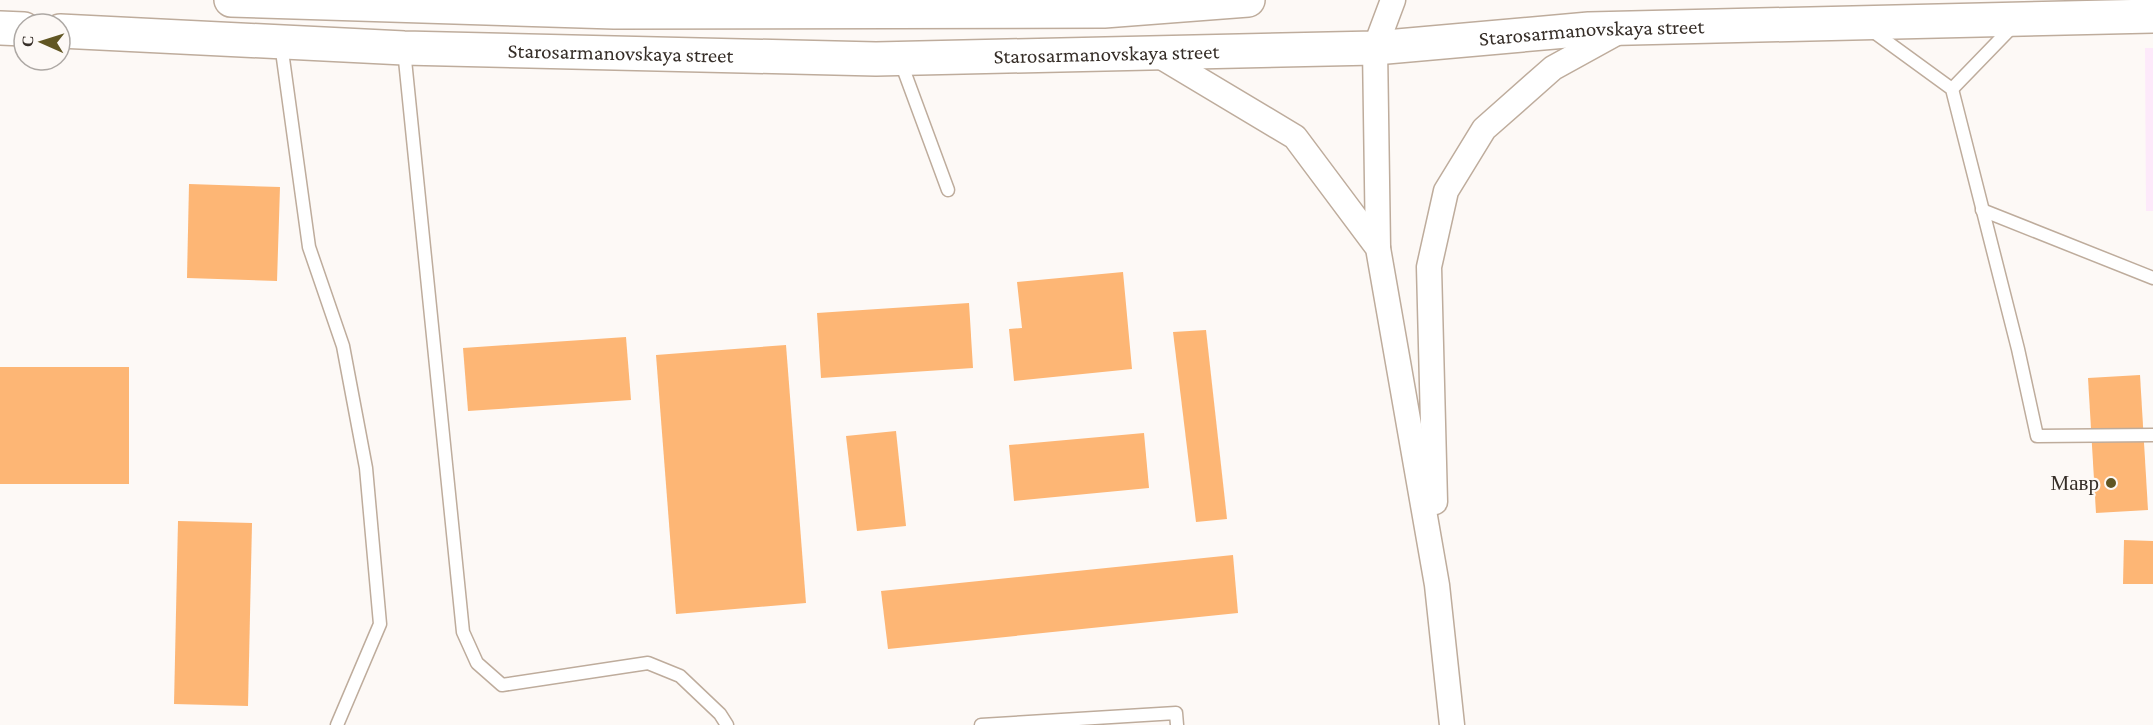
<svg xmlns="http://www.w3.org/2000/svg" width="2153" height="725" font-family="'Crimson Pro',serif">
  <rect width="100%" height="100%" fill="#fdf9f6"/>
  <polygon fill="#fde9fa" points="2145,48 2153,48 2153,211 2146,211"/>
  <g fill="#fdb675">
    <polygon points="189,184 280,187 277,281 187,278"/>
    <polygon points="1123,272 1132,369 1014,381 1009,329 1022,328 1017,282"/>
    <polygon points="969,303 973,368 821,378 817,313"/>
    <polygon points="1206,330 1227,519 1196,522 1173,332"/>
    <polygon points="626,337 631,400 468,411 463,348"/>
    <polygon points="786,345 806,603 676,614 656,355"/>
    <rect x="0" y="367" width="129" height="117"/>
    <polygon points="2140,375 2148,510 2096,513 2088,378"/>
    <polygon points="896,431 906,526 857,531 846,436"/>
    <polygon points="1144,433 1149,488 1014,501 1009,445"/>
    <polygon points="178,521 252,523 248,706 174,704"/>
    <polygon points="2124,540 2153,541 2153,584 2123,584"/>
    <polygon points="1233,555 1238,613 888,649 881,591"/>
  </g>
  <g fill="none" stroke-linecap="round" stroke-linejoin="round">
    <g stroke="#beac9c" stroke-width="15">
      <g id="lane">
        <polyline points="1871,30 1952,89 2018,349 2037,436 2153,435"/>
        <polyline points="281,44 309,247 343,346 366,468 380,624 337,725"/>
        <polyline points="404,50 463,632 477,663 502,685 648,663 680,676 720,714 727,725"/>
        <polyline points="900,60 948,190"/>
        <polyline points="1952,89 2014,25"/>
        <polyline points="1982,210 2153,278"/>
        <polyline points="981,725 1176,713 1177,725"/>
      </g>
    </g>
    <g stroke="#beac9c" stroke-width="27">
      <g id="street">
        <polyline points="1153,52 1295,137 1378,248 1437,585 1452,725"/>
        <polyline points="1378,248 1375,48 1393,0"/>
        <polyline points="1435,502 1429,267 1446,191 1484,129 1553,68 1622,30"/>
      </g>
    </g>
    <g stroke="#beac9c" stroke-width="36">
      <g id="primary">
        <polyline points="231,0 614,12 1104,11 1248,0"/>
        <polyline points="0,28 24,29"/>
        <path id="s1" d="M60 31 404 48 876 59 1375 48 1589 29 2153 16"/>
      </g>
    </g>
    <use href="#lane" stroke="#fff" stroke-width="12"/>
    <use href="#street" stroke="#fff" stroke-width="24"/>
    <use href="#primary" stroke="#fff" stroke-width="33"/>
  </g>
  <circle fill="#615623" stroke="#fdf9f6" stroke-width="2" cx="2111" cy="483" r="6"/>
  <g text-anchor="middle" stroke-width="4.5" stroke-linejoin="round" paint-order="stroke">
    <g font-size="21" fill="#362e28" stroke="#fdf9f6">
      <text dy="7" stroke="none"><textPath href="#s1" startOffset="1533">Starosarmanovskaya street</textPath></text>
      <text dy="7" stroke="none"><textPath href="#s1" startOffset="561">Starosarmanovskaya street</textPath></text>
      <text dy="7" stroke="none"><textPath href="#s1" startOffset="1047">Starosarmanovskaya street</textPath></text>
    </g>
    <g font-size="21" fill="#362e28" stroke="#fdf9f6" text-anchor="end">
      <text x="2099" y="490">Мавр</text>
    </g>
  </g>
  <g transform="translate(42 42) rotate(273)"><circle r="28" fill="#fdf9f6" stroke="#ada8a4" stroke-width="1.5"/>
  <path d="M0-4.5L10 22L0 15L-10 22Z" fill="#615623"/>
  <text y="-9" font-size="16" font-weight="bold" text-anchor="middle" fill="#362e28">С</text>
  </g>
</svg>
